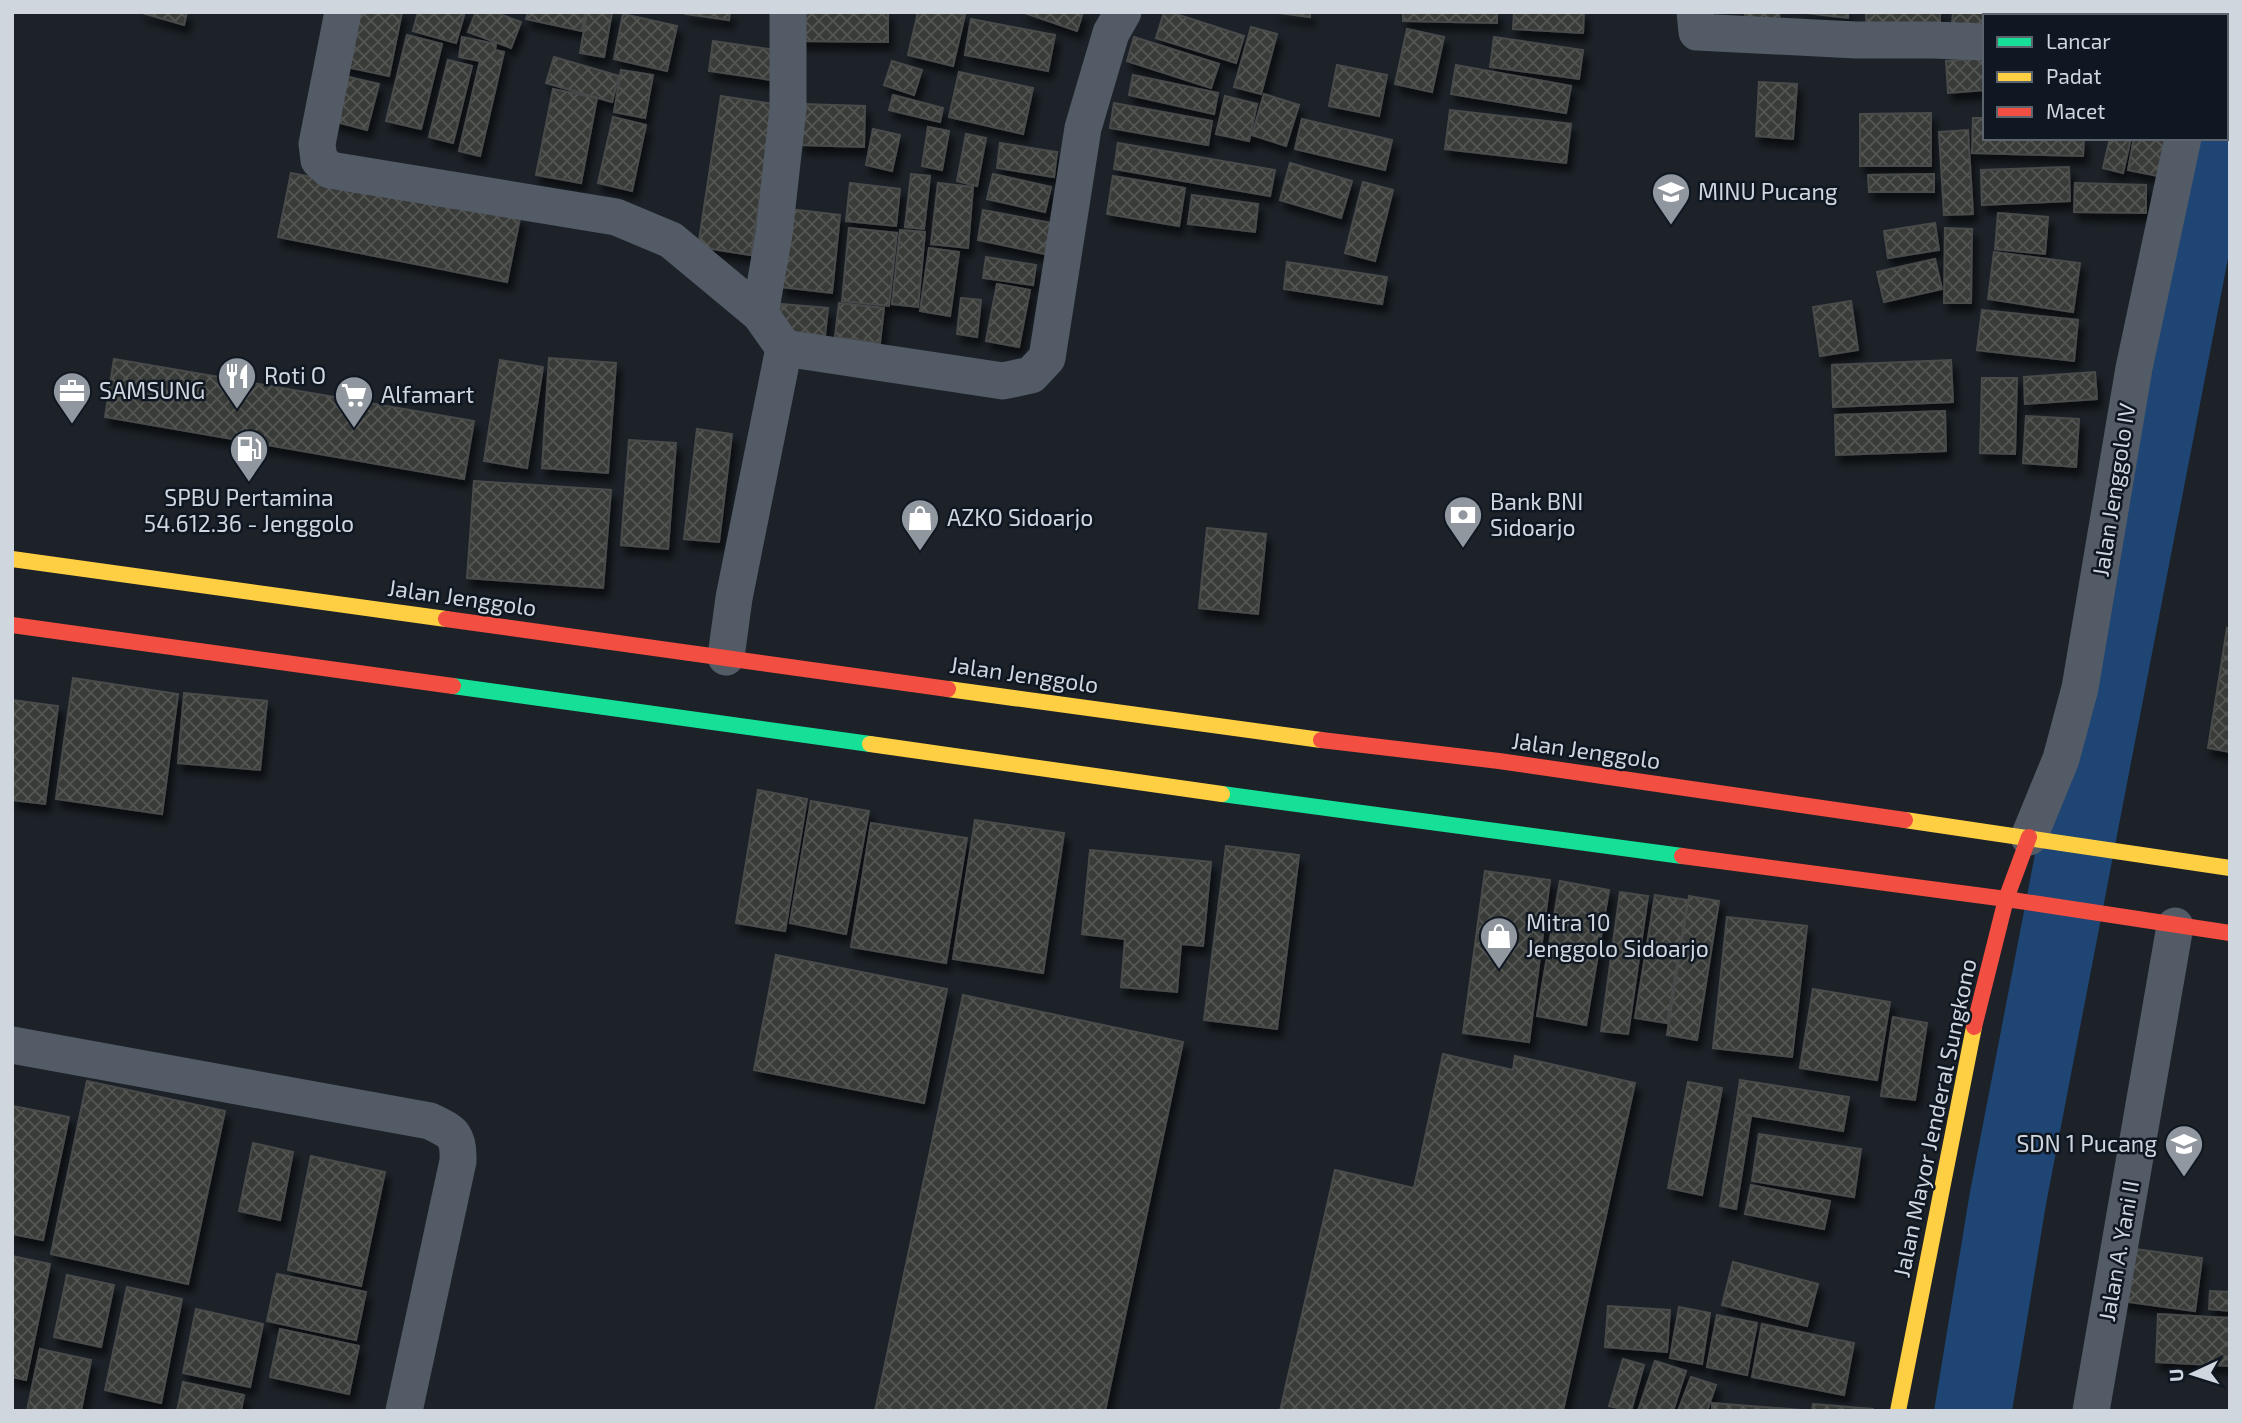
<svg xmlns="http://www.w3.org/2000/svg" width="2242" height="1423" font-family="'Exo 2',sans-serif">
  <defs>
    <pattern id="building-cross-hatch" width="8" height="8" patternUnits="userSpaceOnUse" patternTransform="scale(1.75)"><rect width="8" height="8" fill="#393b38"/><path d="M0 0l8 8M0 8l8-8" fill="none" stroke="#555754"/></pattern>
    <filter id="shadow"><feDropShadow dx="4.5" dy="8" stdDeviation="3.5" flood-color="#0009"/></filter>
  </defs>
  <rect width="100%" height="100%" fill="#1c2228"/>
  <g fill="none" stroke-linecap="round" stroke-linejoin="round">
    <g stroke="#1e4573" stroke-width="77">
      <polyline points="2226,62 2230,44"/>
      <polyline points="1973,1411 2008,1198 2212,138"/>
    </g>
  </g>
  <g fill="url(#building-cross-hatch)" stroke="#494b4c" stroke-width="2" filter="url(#shadow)">
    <polygon points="139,12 187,12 184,25"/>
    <polygon points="354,12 402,12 389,76 342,66"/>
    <polygon points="418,12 465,12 456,43 413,31"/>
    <polygon points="476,12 494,12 521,22 511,48 468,32"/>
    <polygon points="528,12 586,12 582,31 526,19"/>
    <polygon points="587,12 612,12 604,57 580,53"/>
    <polygon points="685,12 730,12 729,20 685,14"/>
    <polygon points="795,12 888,12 888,42 795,41"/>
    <polygon points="918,12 953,12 965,15 953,66 908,55"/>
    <polygon points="1022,12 1083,12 1077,31"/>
    <polygon points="1164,12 1170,12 1244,36 1236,63 1156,38"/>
    <polygon points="1272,12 1310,12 1310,17"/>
    <polygon points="1403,12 1497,12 1497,23 1403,21"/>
    <polygon points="1514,12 1584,12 1583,33 1513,29"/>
    <polygon points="1745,12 1779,12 1780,31 1746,33"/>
    <polygon points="1797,12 1848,12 1848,18"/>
    <polygon points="1940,12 1940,35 1867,37 1866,14"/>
    <polygon points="1953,12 2030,12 2029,16 1985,16 1985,29 1952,24"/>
    <polygon points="2098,12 2170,12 2170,16 2131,16"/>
    <polygon points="623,14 677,26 667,71 614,59"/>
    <polygon points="971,19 1055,35 1048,71 965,55"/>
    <polygon points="1251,27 1277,34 1261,94 1234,87"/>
    <polygon points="1407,29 1444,37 1432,92 1395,84"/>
    <polygon points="407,35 442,44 421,129 386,121"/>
    <polygon points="462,37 496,44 495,50 504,52 480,156 459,151 480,61 459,57"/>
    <polygon points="1134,37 1219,64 1211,88 1127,61"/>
    <polygon points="1494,37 1583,50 1579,79 1490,67"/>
    <polygon points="713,41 783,51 779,81 709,71"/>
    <polygon points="554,57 619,76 612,102 546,83"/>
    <polygon points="1985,58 1985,90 1948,93 1946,61"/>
    <polygon points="448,60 472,66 453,143 429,137"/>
    <polygon points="892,61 922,70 914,95 884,85"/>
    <polygon points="1337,65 1387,75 1379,116 1329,106"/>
    <polygon points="1456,65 1571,86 1566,113 1451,94"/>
    <polygon points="621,70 653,75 645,118 614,112"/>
    <polygon points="959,72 1033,88 1023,134 949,117"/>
    <polygon points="1133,75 1218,93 1214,114 1129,95"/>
    <polygon points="344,76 379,84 367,130 333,121"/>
    <polygon points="1759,82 1797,84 1793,139 1756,136"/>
    <polygon points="553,89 597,98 581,183 536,175"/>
    <polygon points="1264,94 1299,105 1286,146 1252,135"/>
    <polygon points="893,95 943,108 940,122 889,110"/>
    <polygon points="721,96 774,104 751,255 698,247"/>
    <polygon points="1225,96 1257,104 1249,141 1216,134"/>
    <polygon points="1114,103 1212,121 1208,145 1110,128"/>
    <polygon points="802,104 865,106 864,147 800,145"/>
    <polygon points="1450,110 1571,124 1566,163 1445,149"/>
    <polygon points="1931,113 1931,166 1860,166 1860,114"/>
    <polygon points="613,117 646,125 632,191 598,183"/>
    <polygon points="1973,118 1985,118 1985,138 2084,138 2083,156 1972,153"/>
    <polygon points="1302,119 1392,140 1385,170 1295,149"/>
    <polygon points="928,127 949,131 942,170 922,166"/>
    <polygon points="873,129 900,135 892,171 866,165"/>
    <polygon points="1968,130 1973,214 1944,215 1939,132"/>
    <polygon points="966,134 986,138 977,186 957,181"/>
    <polygon points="2110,138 2131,138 2123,173 2103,168"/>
    <polygon points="2134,138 2176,138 2168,178 2128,170"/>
    <polygon points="1000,143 1057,152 1054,177 997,168"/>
    <polygon points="1118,143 1275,170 1270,196 1114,169"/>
    <polygon points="1290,163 1352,181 1341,218 1280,200"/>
    <polygon points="2069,167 2070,201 1982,205 1981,170"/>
    <polygon points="291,173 520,218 507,282 278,237"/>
    <polygon points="911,174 930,176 924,229 905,227"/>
    <polygon points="993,174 1051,187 1045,212 987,199"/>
    <polygon points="1934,174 1934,192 1869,192 1868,175"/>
    <polygon points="1113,176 1185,188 1179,226 1107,214"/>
    <polygon points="1363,182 1393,190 1375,261 1345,253"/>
    <polygon points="850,183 900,189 896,226 846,221"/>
    <polygon points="938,183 973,187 968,248 931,244"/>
    <polygon points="2075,183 2146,185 2146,213 2074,212"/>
    <polygon points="1192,195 1258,204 1255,232 1188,224"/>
    <polygon points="789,209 840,215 832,293 781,287"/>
    <polygon points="983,210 1051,223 1045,254 978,240"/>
    <polygon points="1998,213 2048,217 2045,254 1995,249"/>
    <polygon points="1935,223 1939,250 1888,258 1884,231"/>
    <polygon points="849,228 897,233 889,306 842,301"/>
    <polygon points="1945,228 1972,229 1971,303 1944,303"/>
    <polygon points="900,230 925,232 918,307 892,304"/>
    <polygon points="929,248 959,252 950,316 920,311"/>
    <polygon points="1994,252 2080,263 2073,312 1988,299"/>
    <polygon points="986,257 1036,265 1033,285 983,278"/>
    <polygon points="1935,259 1942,289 1884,302 1877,272"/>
    <polygon points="1287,262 1387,277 1382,304 1284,289"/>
    <polygon points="997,284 1030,290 1019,347 986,341"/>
    <polygon points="961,298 981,300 977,337 957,334"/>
    <polygon points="1851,301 1858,350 1820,356 1813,307"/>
    <polygon points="839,303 884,308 880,343 835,337"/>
    <polygon points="781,304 828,308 825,336 778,331"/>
    <polygon points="1982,310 2078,320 2074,361 1977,350"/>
    <polygon points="549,358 616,363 608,473 542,468"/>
    <polygon points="114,359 474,421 464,479 105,417"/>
    <polygon points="500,360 543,367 527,468 484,461"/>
    <polygon points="1951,360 1953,402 1833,407 1832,365"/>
    <polygon points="2095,372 2097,399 2025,404 2024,377"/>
    <polygon points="1982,378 2017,378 2015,454 1980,453"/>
    <polygon points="1945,411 1946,451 1836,455 1835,415"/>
    <polygon points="2026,416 2079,419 2076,467 2023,463"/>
    <polygon points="697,429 732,434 719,542 684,539"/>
    <polygon points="629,440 676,443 668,549 621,545"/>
    <polygon points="474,481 611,490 603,588 467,578"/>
    <polygon points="1207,528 1266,534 1258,614 1199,608"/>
    <polygon points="2227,628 2230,629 2230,752 2208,748"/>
    <polygon points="73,678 178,694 162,814 56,799"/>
    <polygon points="184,693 267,701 260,770 178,763"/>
    <polygon points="12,700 58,706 45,804 12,800"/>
    <polygon points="758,790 807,799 785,931 736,923"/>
    <polygon points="811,801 869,811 846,934 790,923"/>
    <polygon points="975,820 1064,833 1043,973 953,959"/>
    <polygon points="871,823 967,838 946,963 851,947"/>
    <polygon points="1226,846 1299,855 1277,1029 1204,1020"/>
    <polygon points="1090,850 1211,862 1203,946 1181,944 1177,992 1121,987 1125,939 1082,934"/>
    <polygon points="1485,871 1550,880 1529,1042 1463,1033"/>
    <polygon points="1560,881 1609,890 1586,1025 1537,1016"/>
    <polygon points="1620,892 1648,896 1628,1034 1601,1031"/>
    <polygon points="1655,895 1688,900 1667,1023 1635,1018"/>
    <polygon points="1689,896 1719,901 1697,1040 1667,1035"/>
    <polygon points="1727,917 1807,926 1792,1057 1713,1048"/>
    <polygon points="776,955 947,989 924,1103 754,1070"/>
    <polygon points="1813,989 1890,1002 1877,1080 1800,1068"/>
    <polygon points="963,995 1183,1042 1105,1411 875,1411"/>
    <polygon points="1893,1017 1927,1023 1915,1100 1881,1096"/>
    <polygon points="1443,1054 1513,1070 1515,1056 1635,1083 1563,1411 1280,1411 1335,1170 1414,1188"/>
    <polygon points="1740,1080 1849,1097 1843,1131 1735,1113"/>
    <polygon points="87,1081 225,1111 188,1284 51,1254"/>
    <polygon points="1688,1082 1722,1088 1702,1195 1668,1188"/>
    <polygon points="13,1106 69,1117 43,1240 12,1234"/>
    <polygon points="1735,1113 1751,1116 1736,1209 1720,1206"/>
    <polygon points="1759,1134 1861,1149 1854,1197 1752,1181"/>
    <polygon points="253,1143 293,1152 280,1220 239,1211"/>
    <polygon points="311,1156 385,1172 361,1286 288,1270"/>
    <polygon points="1751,1185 1830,1201 1824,1229 1745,1214"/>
    <polygon points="2128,1248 2202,1258 2195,1311 2121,1301"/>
    <polygon points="12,1256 50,1264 26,1380 12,1377"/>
    <polygon points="1733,1262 1818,1284 1807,1326 1722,1305"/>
    <polygon points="277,1274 366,1292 356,1340 267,1321"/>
    <polygon points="67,1275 114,1285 101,1347 54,1337"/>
    <polygon points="127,1287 182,1299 161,1403 105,1390"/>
    <polygon points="2210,1291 2230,1292 2230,1311 2209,1309"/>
    <polygon points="1608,1306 1670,1310 1667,1352 1605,1347"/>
    <polygon points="1679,1307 1710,1313 1702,1364 1670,1358"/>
    <polygon points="196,1309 263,1324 250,1387 183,1373"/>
    <polygon points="2158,1314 2230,1318 2230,1366 2156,1362"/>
    <polygon points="1717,1315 1757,1323 1747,1375 1707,1367"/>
    <polygon points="1762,1324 1854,1343 1844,1395 1752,1377"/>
    <polygon points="280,1329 359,1346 349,1394 270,1377"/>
    <polygon points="40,1349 91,1360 81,1411 27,1411"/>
    <polygon points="1623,1359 1644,1365 1631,1411 1609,1406"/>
    <polygon points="1655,1361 1686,1371 1673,1411 1638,1411"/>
    <polygon points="1691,1377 1716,1385 1707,1411 1678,1411"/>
    <polygon points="183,1382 244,1395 241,1411 177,1411"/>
    <polygon points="1712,1403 1802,1410 1802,1411 1712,1411"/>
    <polygon points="1813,1404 1873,1409 1873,1411 1812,1411"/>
  </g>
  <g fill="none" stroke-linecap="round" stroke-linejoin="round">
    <g stroke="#525b66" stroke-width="37">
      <polyline points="343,12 317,144 319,160 330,170 616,217 671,240 760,314 784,348 734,598 726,657"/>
      <polyline points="1695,12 1697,32 1856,40 1933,40 1985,42"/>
      <polyline points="2204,16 2205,12"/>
      <polyline points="760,314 774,234 788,109 788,12"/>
      <polyline points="784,348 1003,381 1031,375 1047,358 1083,128 1111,33 1123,12"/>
      <polyline points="2029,837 2061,759 2080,688 2134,368 2183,138"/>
      <path d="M12 1045 430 1121C452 1132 459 1134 458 1161L404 1411"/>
      <polyline points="2091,1411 2175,926"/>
    </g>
    <g stroke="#16e098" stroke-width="16">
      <polyline points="453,686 870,744"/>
      <polyline points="1222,794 1682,856"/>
    </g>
    <g stroke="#ffcf43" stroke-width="16">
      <polyline points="12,559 446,619"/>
      <polyline points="948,689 1321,740"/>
      <polyline points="870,744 1222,794"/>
      <polyline points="1905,820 2230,868"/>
      <polyline points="1898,1411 1974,1027"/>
    </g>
    <g stroke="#f24e42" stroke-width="16">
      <polyline points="446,619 948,689"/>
      <polyline points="12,625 453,686"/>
      <polyline points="1321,740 1499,761 1905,820"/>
      <polyline points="1682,856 2006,899 2230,933"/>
      <polyline points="1974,1027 2006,899 2029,837"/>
    </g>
  </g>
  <defs>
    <g id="school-pin" transform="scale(2.0125)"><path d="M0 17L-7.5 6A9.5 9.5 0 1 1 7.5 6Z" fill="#91979e" stroke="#0f1822"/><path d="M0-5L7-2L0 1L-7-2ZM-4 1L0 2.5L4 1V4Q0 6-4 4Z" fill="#fff"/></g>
    <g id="restaurant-pin" transform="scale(2.0125)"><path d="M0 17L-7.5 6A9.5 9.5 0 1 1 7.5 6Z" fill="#91979e" stroke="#0f1822"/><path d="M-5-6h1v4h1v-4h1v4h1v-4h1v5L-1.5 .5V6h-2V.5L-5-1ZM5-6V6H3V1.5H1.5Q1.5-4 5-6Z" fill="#fff"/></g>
    <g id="office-pin" transform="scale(2.0125)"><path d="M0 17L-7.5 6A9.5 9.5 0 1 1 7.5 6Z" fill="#91979e" stroke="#0f1822"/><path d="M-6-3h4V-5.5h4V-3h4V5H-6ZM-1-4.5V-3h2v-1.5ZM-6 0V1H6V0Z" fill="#fff"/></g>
    <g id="supermarket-pin" transform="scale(2.0125)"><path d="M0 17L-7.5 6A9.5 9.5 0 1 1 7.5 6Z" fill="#91979e" stroke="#0f1822"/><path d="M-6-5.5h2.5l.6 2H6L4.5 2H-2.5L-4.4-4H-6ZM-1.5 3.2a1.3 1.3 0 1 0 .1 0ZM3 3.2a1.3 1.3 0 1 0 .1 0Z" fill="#fff"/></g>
    <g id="fuel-pin" transform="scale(2.0125)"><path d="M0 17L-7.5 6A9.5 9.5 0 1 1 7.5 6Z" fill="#91979e" stroke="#0f1822"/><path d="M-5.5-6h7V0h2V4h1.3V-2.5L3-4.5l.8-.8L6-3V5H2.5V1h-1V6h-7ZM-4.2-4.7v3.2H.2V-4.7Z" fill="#fff"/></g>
    <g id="bank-pin" transform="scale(2.0125)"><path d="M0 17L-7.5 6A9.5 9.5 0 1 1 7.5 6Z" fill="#91979e" stroke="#0f1822"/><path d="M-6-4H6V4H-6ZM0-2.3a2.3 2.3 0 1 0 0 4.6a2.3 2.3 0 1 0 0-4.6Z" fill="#fff"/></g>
    <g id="shop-pin" transform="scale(2.0125)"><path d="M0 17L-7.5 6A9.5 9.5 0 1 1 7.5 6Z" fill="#91979e" stroke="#0f1822"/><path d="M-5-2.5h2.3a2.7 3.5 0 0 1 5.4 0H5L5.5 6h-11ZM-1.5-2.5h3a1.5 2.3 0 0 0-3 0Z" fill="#fff"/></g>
  </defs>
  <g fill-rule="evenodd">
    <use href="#school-pin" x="1671" y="192"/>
    <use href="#restaurant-pin" x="237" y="376"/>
    <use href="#office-pin" x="72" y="391"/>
    <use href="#supermarket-pin" x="354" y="395"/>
    <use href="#fuel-pin" x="249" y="449"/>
    <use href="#bank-pin" x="1463" y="515"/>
    <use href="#shop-pin" x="920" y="518"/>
    <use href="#shop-pin" x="1499" y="936"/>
    <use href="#school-pin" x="2184" y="1144"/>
  </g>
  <g text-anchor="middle" stroke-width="5" stroke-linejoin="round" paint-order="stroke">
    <g font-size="23" fill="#d0d6de" stroke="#0f1822" text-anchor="start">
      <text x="1698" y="200">MINU Pucang</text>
      <text x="264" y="384">Roti O</text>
      <text x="99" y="399">SAMSUNG</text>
      <text x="381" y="403">Alfamart</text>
      <text x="249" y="506" text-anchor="middle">SPBU Pertamina<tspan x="249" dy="26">54.612.36 - Jenggolo</tspan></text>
      <text x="1490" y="510">Bank BNI<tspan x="1490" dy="26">Sidoarjo</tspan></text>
      <text x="947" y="526">AZKO Sidoarjo</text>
      <text x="1526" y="931">Mitra 10<tspan x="1526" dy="26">Jenggolo Sidoarjo</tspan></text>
      <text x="2157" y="1152" text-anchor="end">SDN 1 Pucang</text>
    </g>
    <g font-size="23" fill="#d0d6de" stroke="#0f1822">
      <text transform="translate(2114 490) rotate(-81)" y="8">Jalan Jenggolo IV</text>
      <text transform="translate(462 598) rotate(8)" y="8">Jalan Jenggolo</text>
      <text transform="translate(1024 675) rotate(8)" y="8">Jalan Jenggolo</text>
      <text transform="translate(1586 751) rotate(8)" y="8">Jalan Jenggolo</text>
      <text transform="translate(1935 1118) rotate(-78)" y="8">Jalan Mayor Jenderal Sungkono</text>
      <text transform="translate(2119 1251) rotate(-80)" y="8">Jalan A. Yani II</text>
    </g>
  </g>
  <rect width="2242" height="1423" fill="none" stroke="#d0d6de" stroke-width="28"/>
  <rect x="1983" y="14" width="245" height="126" fill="#0f1822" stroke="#5c646d" stroke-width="2"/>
  <rect x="1997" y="37" width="35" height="10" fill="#16e098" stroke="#5c646d" stroke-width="2"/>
  <text x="2046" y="49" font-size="21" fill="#d0d6de">Lancar</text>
  <rect x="1997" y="72" width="35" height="10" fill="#ffcf43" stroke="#5c646d" stroke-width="2"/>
  <text x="2046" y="84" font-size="21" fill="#d0d6de">Padat</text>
  <rect x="1997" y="107" width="35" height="10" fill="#f24e42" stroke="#5c646d" stroke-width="2"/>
  <text x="2046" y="119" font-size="21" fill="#d0d6de">Macet</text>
  <g transform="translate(2193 1374) rotate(266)" stroke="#0f1822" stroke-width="5" paint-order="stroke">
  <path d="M0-5L12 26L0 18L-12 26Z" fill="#d0d6de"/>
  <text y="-10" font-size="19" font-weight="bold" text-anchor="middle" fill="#d0d6de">U</text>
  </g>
</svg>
